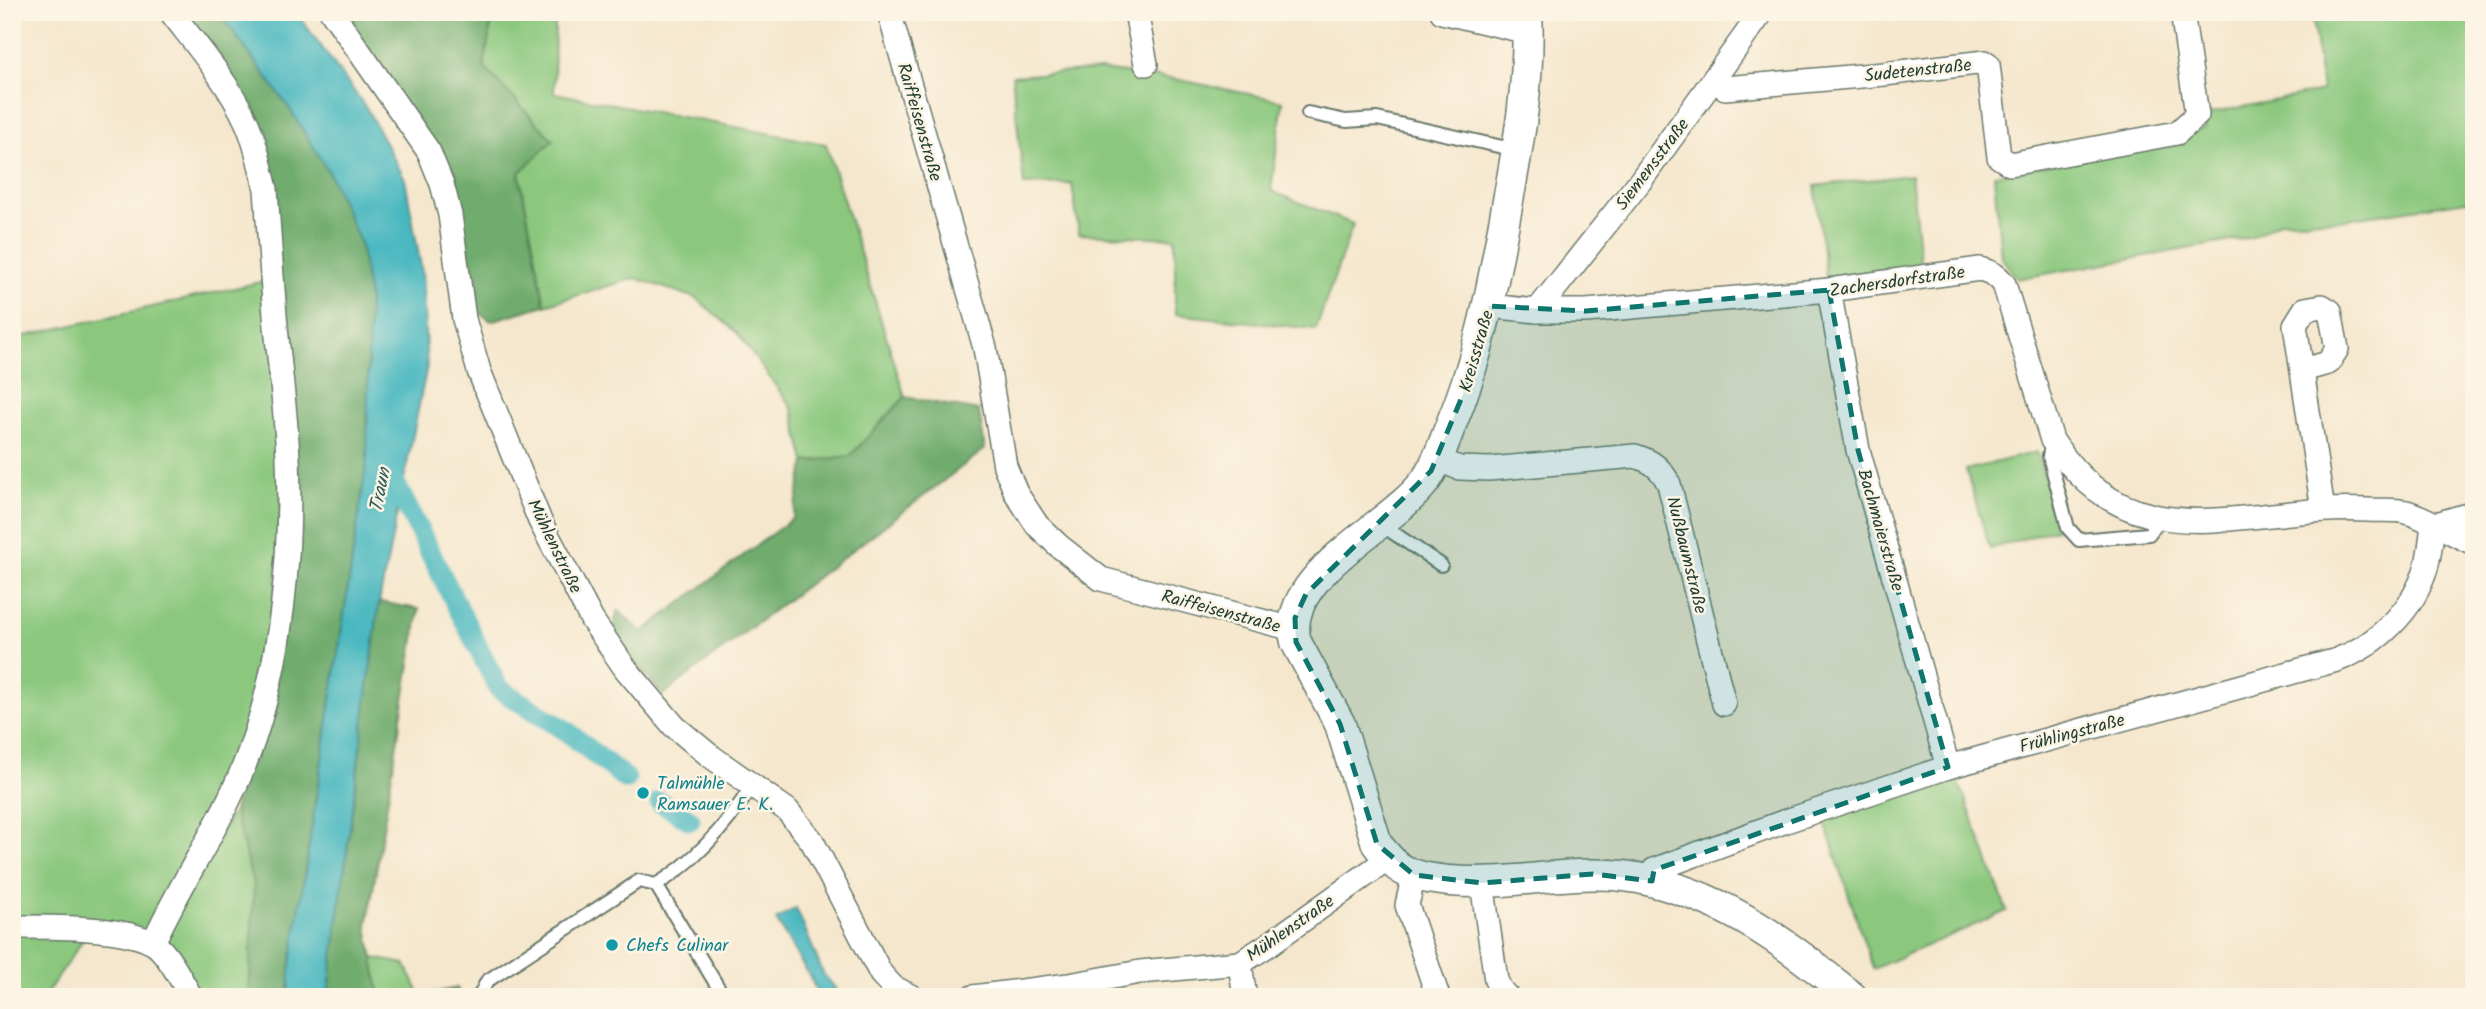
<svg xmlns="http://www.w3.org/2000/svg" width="2486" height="1009" font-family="Kalam,sans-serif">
  <rect width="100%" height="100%" fill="#fcf5e5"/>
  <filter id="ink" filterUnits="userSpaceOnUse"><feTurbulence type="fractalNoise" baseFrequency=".0143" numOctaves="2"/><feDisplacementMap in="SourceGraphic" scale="14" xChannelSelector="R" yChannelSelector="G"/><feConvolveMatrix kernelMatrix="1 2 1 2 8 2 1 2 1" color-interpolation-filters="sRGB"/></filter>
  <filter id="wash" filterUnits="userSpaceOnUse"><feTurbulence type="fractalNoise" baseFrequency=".00686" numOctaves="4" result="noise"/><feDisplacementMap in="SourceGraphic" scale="28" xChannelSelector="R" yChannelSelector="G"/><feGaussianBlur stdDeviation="1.57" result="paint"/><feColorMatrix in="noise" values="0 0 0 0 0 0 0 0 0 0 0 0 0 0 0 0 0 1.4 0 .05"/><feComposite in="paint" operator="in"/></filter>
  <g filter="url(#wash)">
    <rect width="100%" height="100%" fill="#f5e7cd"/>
    <g fill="#8bc87e" stroke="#558259" stroke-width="2">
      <polygon points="493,12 555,12 554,93 826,144 905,397 850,456 805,462 792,408 737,333 696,298 635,278 545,305 519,173 484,67"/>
      <polygon points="2312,12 2474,12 2474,200 2340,220 2280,221 2253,237 2017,279 2001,257 1994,175 2175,140 2206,128 2203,115 2322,91"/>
      <polygon points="1101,70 1175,79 1283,101 1271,191 1353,224 1316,329 1175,314 1175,238 1079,234 1072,184 1024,185 1012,76"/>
      <polygon points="1911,175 1921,267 1826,278 1815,186"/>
      <polygon points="265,281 283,468 275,606 246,744 150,938 12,923 12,339"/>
      <polygon points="2037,452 2059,528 1990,549 1966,470"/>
      <polygon points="1957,777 2007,911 1873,969 1823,817"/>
      <polygon points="234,810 254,887 249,997 200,997 162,941"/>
      <polygon points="12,932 87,934 44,997 12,997"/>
      <polygon points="373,958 405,964 421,997 380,997"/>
    </g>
    <g fill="#70ac6d" stroke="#487450" stroke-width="2">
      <polygon points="179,12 219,12 290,109 328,171 360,242 369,298 367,461 290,971 289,997 249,997 254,887 234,810 287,608 271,188"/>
      <polygon points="343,12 493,12 484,67 553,140 519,173 545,305 491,321 471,307 456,204"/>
      <polygon points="905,397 979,411 985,449 663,695 634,662 613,627 618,610 642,632 793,518 805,462 850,456"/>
      <polygon points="379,602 419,609 367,926 380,997 328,997"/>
      <polygon points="457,988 461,997 421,996"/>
    </g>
    <g fill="#49b8c0" stroke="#347a7a" stroke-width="2">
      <polygon points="219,12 296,12 367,109 405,179 422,272 427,366 379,602 328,997 289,997 290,971 367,461 369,298 360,242 328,171 290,109"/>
      <polygon points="796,908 823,973 842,997 819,997 810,977 776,920"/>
    </g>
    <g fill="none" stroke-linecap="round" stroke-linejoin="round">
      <g stroke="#49b8c0" stroke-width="21">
        <polyline points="389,471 499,689 565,730 626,779"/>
        <polyline points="660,802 690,820"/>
      </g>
    </g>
  </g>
  <g filter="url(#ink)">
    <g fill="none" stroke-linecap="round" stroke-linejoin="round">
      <g stroke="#6a786a" stroke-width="16">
        <g id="service">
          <polyline points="1308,113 1346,121 1377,119 1516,150"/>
          <polyline points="2052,441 2049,456 2068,528 2079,540 2149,534 2160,518"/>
          <polyline points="1383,521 1392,532 1441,565"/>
          <polyline points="479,997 487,981 639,881 656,885"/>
          <path d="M724 997 656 885C696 861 727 825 752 786"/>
        </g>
      </g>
      <g stroke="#6a786a" stroke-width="26">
        <g id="minor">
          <polyline points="332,12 429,152 442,184 450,215 464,319 479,371 540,521 592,620 625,668 674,726 709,755 787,810 812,841 881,974 893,987 912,997"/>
          <polyline points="889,12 985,348 1005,466 1016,493 1037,525 1059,546 1101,579 1293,629"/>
          <polyline points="1136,12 1146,64"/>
          <polyline points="1442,12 1528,32"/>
          <polyline points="1714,80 1725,88 1884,74 1985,62 1988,64 1999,157 2010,164 2177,133 2197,115 2182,12"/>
          <polyline points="1829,290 1858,450 1948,767"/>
          <path d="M1489 306 1537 311H1586L1829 290 1980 269C1991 272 1997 275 2004 284L2052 440C2134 568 2248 503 2368 510 2380 511 2394 509 2406 512 2424 516 2453 535 2474 543"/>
          <polyline points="1537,311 1641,180 1762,12"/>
          <polyline points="2303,370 2328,363 2337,349 2330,311 2322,306 2305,309 2295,325 2323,510"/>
          <path d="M1437 459 1459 468 1489 469 1635 456C1652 461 1661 468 1669 484L1724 704"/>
          <polyline points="1414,875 1407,905 1438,997"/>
          <path d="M1652 881 1654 870 1786 821 1948 767 2337 660C2377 645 2414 610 2426 568 2430 554 2431 539 2433 525L2467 515 2474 517"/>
          <polyline points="1482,883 1496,980 1500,989 1507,997"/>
          <path d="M12 927C48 927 123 926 153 943 168 952 182 982 191 997"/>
          <path d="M153 943C183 877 226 818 250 750 282 661 292 552 288 458 286 414 280 370 276 326 272 281 269 235 266 189 260 166 256 142 246 121 228 82 197 46 171 12"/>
          <polyline points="1240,963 1244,991 1243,997"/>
          <polyline points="973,997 1069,985 1140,972 1240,963 1268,945 1388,859"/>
        </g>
      </g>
      <g stroke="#6a786a" stroke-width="33">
        <path id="tertiary" d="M1527 12C1531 85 1516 157 1503 228 1490 299 1478 360 1450 427 1443 445 1437 464 1426 480 1393 526 1278 576 1296 642L1340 724 1377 844C1385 854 1392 864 1403 870 1418 878 1434 879 1450 881 1516 887 1586 864 1651 881 1729 900 1792 947 1852 997"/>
      </g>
      <use href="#service" stroke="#fff" stroke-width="12"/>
      <use href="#minor" stroke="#fff" stroke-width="23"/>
      <use href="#tertiary" stroke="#fff" stroke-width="30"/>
    </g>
  </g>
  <path fill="#0f766e" fill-opacity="0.2" stroke="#0f766e" stroke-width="5" stroke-dasharray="14 9" stroke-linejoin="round" d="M1829 290 1858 450 1948 767 1654 870 1652 881 1593 874 1482 883 1414 875 1377 844 1340 724 1296 642 1295 618 1306 594 1431 471 1464 392 1489 306 1586 311Z"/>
  <g fill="#0f9aa8" stroke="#fcf5e5" stroke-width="2.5">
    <circle cx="643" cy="793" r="7"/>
    <circle cx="612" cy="945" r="7"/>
  </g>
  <g text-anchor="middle" stroke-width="5" stroke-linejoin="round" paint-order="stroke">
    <g font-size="18" fill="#1f3d34" stroke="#fcf5e5">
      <text transform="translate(1918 70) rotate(-6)" y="6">Sudetenstraße</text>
      <text transform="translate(920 122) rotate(74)" y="6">Raiffeisenstraße</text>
      <text transform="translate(1652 164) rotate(-53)" y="6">Siemensstraße</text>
      <text transform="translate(1897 281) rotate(-8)" y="6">Zachersdorfstraße</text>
      <text transform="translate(1476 351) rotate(-74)" y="6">Kreisstraße</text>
      <text transform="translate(1881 530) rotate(74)" y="6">Bachmaierstraße</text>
      <text transform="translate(555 546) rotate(64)" y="6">Mühlenstraße</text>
      <text transform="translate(1687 555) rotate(76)" y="6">Nußbaumstraße</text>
      <text transform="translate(1221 611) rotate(15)" y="6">Raiffeisenstraße</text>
      <text transform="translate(2072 733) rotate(-15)" y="6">Frühlingstraße</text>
      <text transform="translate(1290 928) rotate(-35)" y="6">Mühlenstraße</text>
    </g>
    <g font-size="18" fill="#0d838f" stroke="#fcf5e5" text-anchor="start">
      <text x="657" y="789">Talmühle<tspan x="657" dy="21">Ramsauer E. K.</tspan></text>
      <text x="626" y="951">Chefs Culinar</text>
    </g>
    <g font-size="19" font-style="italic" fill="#2a5c57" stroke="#fcf5e5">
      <text transform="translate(379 490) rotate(-79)" y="7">Traun</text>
    </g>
  </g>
  <rect width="2486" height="1009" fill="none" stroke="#fcf5e5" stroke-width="42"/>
</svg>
